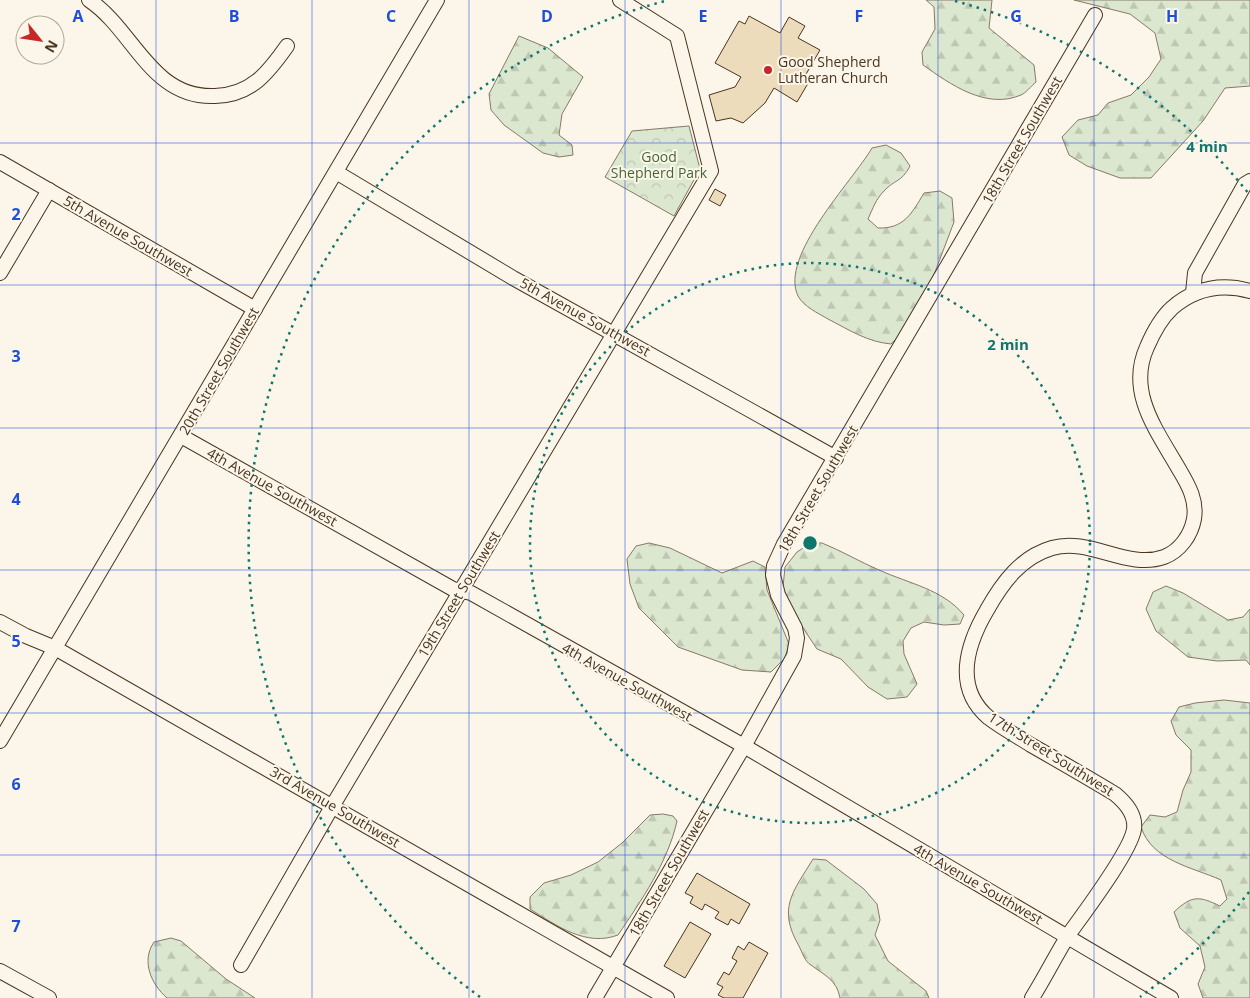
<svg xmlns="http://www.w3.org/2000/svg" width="1250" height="998" font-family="'Open Sans',sans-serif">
  <defs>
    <pattern id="forest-firs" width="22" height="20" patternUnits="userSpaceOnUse" patternTransform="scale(1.25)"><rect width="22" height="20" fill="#dce7d0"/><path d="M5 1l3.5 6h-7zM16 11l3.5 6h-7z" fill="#bec7b2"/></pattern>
    <pattern id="park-crowns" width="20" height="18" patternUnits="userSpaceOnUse" patternTransform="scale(1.25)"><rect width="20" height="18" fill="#dce7d0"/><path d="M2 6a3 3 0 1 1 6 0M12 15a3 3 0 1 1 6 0" fill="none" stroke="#bec7b2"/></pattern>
  </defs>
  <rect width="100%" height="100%" fill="#fbf6e9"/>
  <g fill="url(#forest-firs)" stroke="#887966">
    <path d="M926 0H992L989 28 1034 65 1036 82C1031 86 1026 93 1021 95 986 110 950 84 923 65L922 52 935 29 934 7Z"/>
    <polygon points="1074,0 1250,0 1250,86 1225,88 1203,121 1151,178 1120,178 1087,166 1069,155 1062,137 1078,120 1098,115 1108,103 1131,95 1149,77 1161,59 1155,33 1130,14"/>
    <polygon points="519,36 548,48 583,77 562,114 559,135 572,145 573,155 559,157 543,153 504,125 491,110 489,94"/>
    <path d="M886 145 901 153 910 166C901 183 895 179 884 191 876 199 873 208 868 219L878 228C904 229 912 213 924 193L940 191 952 198 954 222 935 272 924 297 903 332 891 344C868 342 849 330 828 319 818 313 804 307 798 296 779 256 852 182 872 148Z"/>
    <polygon points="649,543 670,548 722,573 753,561 765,567 767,590 789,644 785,658 771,672 742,670 678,647 639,608 630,584 627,559 636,546"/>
    <path d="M811 543H822C842 551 860 562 879 570 910 584 942 589 964 615L960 624 944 625 924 622 911 628 903 641 904 654 917 684 907 697 887 699 868 687 841 659 817 649 793 613 783 587 785 567 797 552Z"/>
    <polygon points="1166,586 1183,593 1228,620 1243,617 1250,609 1250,665 1246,660 1217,661 1188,657 1156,631 1146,609 1153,592"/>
    <path d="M1224 700 1250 703V998H1203L1198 984 1205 967 1200 946 1180 928 1174 912C1192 895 1199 896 1220 906L1227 899 1221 880C1192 867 1152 861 1141 827L1150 815 1165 817 1177 812 1183 790 1191 772V750L1176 735 1171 721 1179 707 1195 703Z"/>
    <path d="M663 814 673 816 677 821C668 862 641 901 618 935 586 947 557 926 530 909V897L544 883 571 875 598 862 622 843 650 815Z"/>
    <path d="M813 859 826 860 864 889 877 904 880 920 875 935 888 961 926 991 929 998H840C837 980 824 975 811 965 805 962 802 952 799 946 777 908 793 892 813 859Z"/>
    <path d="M171 938 181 941 226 979 255 998H167C151 984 141 961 154 942Z"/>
  </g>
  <polygon fill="url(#park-crowns)" stroke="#887966" points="689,126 700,169 674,216 605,177 632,131"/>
  <g fill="#ecdcbc" stroke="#4a3520">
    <polygon points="749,16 780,33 789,17 805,26 798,38 820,50 805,76 810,80 797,102 774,88 765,103 743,123 731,118 716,121 709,95 735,87 741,77 715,63 739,21 745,24"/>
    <polygon points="715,189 726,195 720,206 709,200"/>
    <polygon points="697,873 750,904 739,924 731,919 728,925 715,918 719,912 705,904 702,910 690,903 693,897 685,893"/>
    <polygon points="690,922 711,934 685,978 664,966"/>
    <polygon points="749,942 768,953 743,998 724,998 718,995 723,987 717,984 724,972 729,975 737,961 732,958 738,946 744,950"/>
  </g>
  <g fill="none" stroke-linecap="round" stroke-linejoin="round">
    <g stroke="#4a3520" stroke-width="16">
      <g id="minor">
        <path d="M89 0C134 30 151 99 215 96 251 95 268 73 287 46"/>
        <polyline points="0,162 255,309"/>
        <polyline points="336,172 513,278 836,458"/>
        <polyline points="0,273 49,190"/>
        <polyline points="1193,293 1195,273 1245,184 1250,181"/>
        <polyline points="181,436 453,589 471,593 744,746 1171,998"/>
        <polyline points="0,622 26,636 55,648 667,998"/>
        <polyline points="0,741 437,0"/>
        <polyline points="241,965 333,805 711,171 677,36 620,0"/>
        <polyline points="0,971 49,998"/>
        <polyline points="595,998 744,746 794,656 797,638 795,628 778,595 773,575 774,566 784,544 1095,15"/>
        <path d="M1032 998C1045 977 1056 955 1069 934 1084 913 1131 851 1134 829 1136 814 1126 803 1115 794 1087 777 1059 761 1031 745 1017 736 1002 728 989 718 953 688 967 644 987 610 1002 583 1021 557 1052 548 1090 537 1127 570 1164 557 1180 551 1191 535 1194 519 1197 501 1189 486 1180 471 1158 432 1126 393 1147 347 1153 333 1160 319 1172 308 1195 288 1221 283 1250 291"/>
      </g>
    </g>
    <use href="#minor" stroke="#fbf6e9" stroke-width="14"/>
  </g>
  <path fill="none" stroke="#1d4ed8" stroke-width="1" stroke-opacity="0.55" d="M156 0V998M312 0V998M469 0V998M625 0V998M781 0V998M938 0V998M1094 0V998M0 143H1250M0 285H1250M0 428H1250M0 570H1250M0 713H1250M0 855H1250"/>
  <g fill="none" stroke="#0f766e" stroke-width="2.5" stroke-dasharray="2.5 5">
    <circle cx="810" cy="543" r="280"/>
    <path d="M1249 892A561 561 0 0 1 1140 997M480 997A561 561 0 0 1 665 1M955 1A561 561 0 0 1 1249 194"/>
  </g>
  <circle fill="#c62828" stroke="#fbf6e9" stroke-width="2" cx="768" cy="70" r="5"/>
  <g text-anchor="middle" stroke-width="4" stroke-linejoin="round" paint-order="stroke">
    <g font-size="14" fill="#4a3520" stroke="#fbf6e9" text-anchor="start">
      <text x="778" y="67">Good Shepherd<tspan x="778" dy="16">Lutheran Church</tspan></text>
    </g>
    <g font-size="14" fill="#4a3520" stroke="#fbf6e9">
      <text transform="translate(1022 140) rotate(-60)" y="5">18th Street Southwest</text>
      <text transform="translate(128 236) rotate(30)" y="5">5th Avenue Southwest</text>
      <text transform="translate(585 317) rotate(29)" y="5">5th Avenue Southwest</text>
      <text transform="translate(219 371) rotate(-60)" y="5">20th Street Southwest</text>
      <text transform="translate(272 487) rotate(29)" y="5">4th Avenue Southwest</text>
      <text transform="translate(818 489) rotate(-60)" y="5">18th Street Southwest</text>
      <text transform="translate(459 594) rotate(-59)" y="5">19th Street Southwest</text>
      <text transform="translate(627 682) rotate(29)" y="5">4th Avenue Southwest</text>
      <text transform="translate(1051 754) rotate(32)" y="5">17th Street Southwest</text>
      <text transform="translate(335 807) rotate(30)" y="5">3rd Avenue Southwest</text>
      <text transform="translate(669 873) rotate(-60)" y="5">18th Street Southwest</text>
      <text transform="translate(978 884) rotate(30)" y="5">4th Avenue Southwest</text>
    </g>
    <g font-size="14" fill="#436837" stroke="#fbf6e9">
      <text x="659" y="162">Good<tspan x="659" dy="16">Shepherd Park</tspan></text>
    </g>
  </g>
  <g font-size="16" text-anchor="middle" font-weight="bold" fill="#1d4ed8" stroke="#fbf6e9" stroke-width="4" stroke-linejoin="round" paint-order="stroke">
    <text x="78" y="22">A</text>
    <text x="234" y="22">B</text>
    <text x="391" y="22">C</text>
    <text x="547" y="22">D</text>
    <text x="703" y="22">E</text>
    <text x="859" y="22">F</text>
    <text x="1016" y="22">G</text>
    <text x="1172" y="22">H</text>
    <text x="16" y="220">2</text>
    <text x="16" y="362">3</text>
    <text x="16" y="505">4</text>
    <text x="16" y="647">5</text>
    <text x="16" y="790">6</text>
    <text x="16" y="932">7</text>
  </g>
  <circle cx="810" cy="543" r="8" fill="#0f766e" stroke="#fbf6e9" stroke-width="2.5"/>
  <g font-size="15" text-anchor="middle" font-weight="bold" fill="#0f766e" stroke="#fbf6e9" stroke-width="4" stroke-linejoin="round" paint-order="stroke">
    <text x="1207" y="152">4 min</text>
    <text x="1008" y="350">2 min</text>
  </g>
  <g transform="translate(40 40) rotate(120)"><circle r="24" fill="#fbf6e9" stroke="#b4a999"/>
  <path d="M0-4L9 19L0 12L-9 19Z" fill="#c62828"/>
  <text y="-8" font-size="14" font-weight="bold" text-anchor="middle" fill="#4a3520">N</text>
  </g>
</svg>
